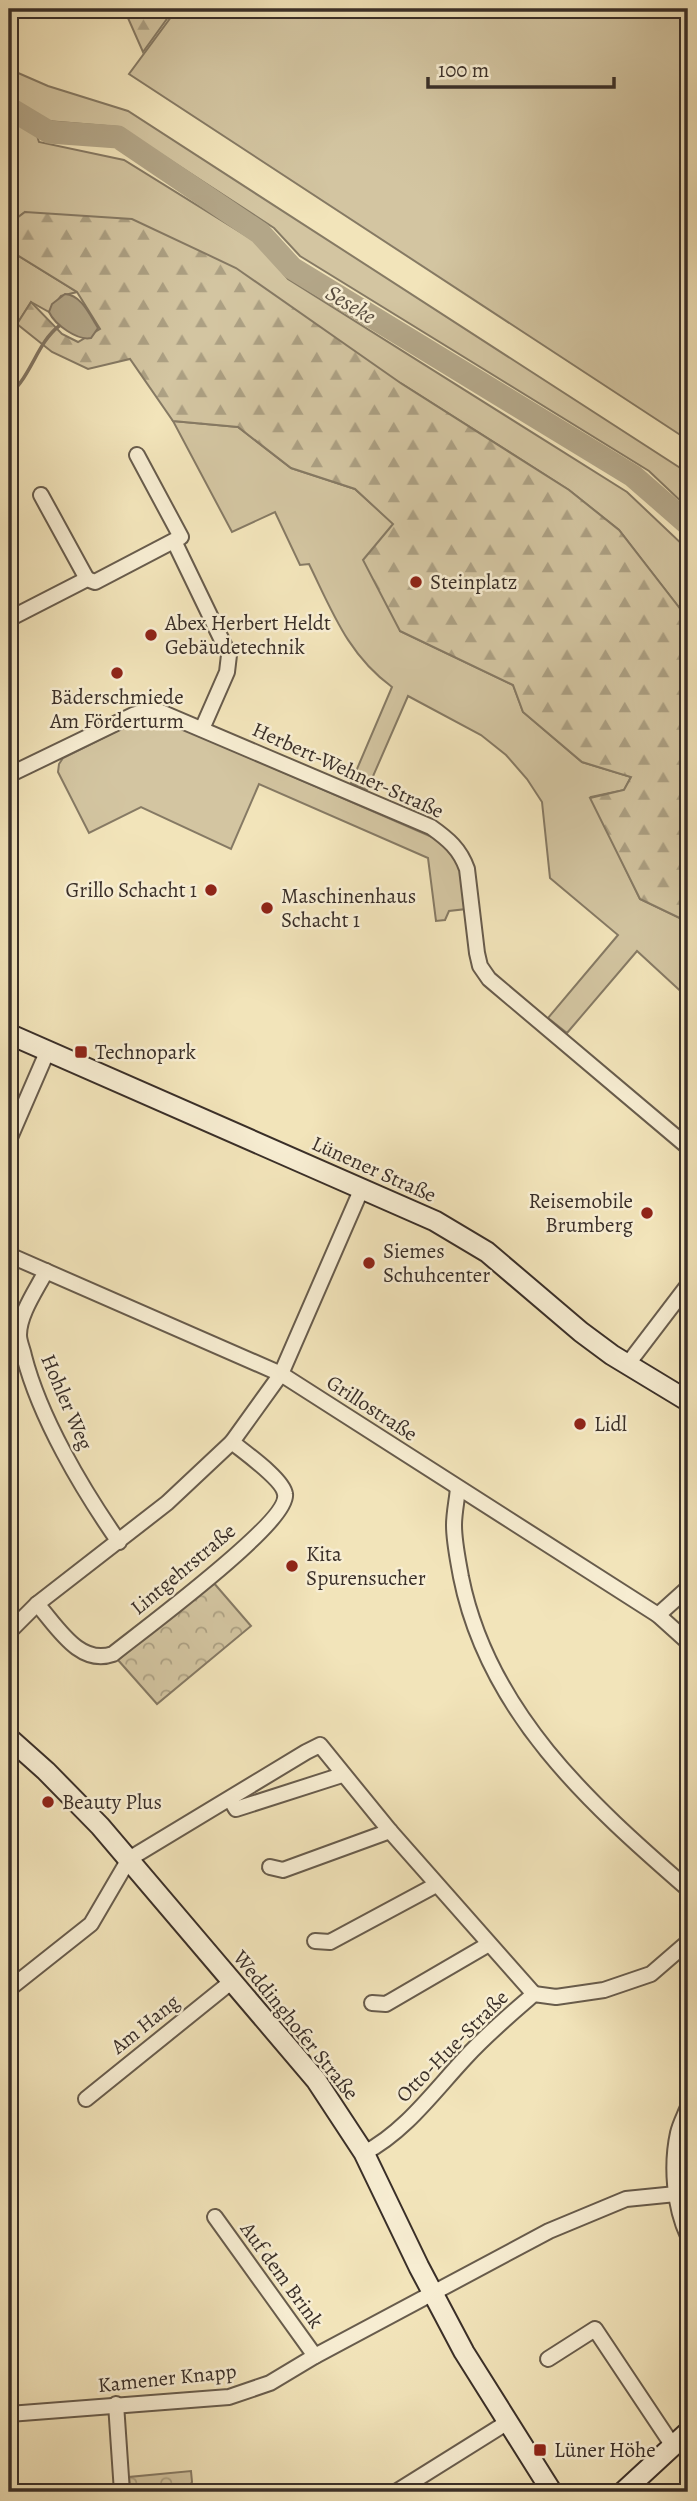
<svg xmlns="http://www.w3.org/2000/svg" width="697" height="2501" font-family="Alegreya,serif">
  <defs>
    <pattern id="forest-firs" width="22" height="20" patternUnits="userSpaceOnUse" patternTransform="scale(1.75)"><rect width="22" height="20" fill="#d3c5a1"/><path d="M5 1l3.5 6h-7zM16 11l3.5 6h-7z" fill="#aca083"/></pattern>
    <pattern id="park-crowns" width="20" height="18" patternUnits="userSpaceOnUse" patternTransform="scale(1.75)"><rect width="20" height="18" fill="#d3c5a1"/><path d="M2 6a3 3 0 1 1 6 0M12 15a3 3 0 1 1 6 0" fill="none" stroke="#aca083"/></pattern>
  </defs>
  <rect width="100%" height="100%" fill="#f2e4ba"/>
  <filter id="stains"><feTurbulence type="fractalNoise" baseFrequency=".00286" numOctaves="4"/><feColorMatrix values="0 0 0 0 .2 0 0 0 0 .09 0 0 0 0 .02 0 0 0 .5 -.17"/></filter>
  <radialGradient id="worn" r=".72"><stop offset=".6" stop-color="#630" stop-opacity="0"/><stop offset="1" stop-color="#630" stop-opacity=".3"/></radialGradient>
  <g fill="#d3c5a1" stroke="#867a64" stroke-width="2">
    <polygon points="177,9 675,9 688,18 688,440 129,74"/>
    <polygon points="9,69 48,86 128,111 688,473 688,508 649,471 300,256 274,228 119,127 47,121 29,111 39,142 124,160 258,243 288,279 627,492 684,546 688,553 688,619 619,530 569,490 402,384 25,212 9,224"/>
    <polygon points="9,250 77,292 61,296 49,312 31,302 17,324 9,330"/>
    <path d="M173 421 238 427 291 468 355 489 394 524 400 631 513 685 523 712 582 762 631 777 624 790 591 797 640 899 688 922V998L637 951 567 1033 548 1018 618 935 550 878 542 802 527 779 506 755 481 735 408 696 367 790 351 783 392 687C348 655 332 611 309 564L300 565 275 512 232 532Z"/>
    <path d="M150 718H158L439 840C463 866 463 873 466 909L449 911 445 920 436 921 428 858 259 784 231 849 141 807 89 833 58 772 59 764 63 758 141 719Z"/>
  </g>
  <g fill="url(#forest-firs)" stroke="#867a64" stroke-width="2">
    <polygon points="124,9 174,9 143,52"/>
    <polygon points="25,212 132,219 236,268 402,384 569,490 619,530 688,619 688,922 640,899 590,798 624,790 631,777 582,762 523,712 513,685 400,631 363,560 393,524 355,489 291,468 238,427 173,421 130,359 88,369 52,352 17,324 31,302 62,334 78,342 100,329 77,292 9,250 9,224"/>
  </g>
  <g fill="url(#park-crowns)" stroke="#867a64" stroke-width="2">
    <polygon points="213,1582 251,1626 157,1704 118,1660"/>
    <polygon points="191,2471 192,2482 186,2492 130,2492 129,2477"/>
  </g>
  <path fill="#b3a688" stroke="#837662" stroke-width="2" d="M65 294C82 295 90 316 98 328L91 338C78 341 55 325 49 312L52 304Z"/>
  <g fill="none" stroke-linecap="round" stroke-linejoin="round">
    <path stroke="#837662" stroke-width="3.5" d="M9 395C32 375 37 343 59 326"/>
    <polyline stroke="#b3a688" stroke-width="23" points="9,108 49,132 118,137 260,233 292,268 633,476 688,524"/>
    <g stroke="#685c4c" stroke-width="18">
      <g id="street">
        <polyline points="41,495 87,579"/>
        <polyline points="174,541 229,655 227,672 202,729"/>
        <polyline points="9,619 87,579 95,582 181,537 137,455"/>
        <path d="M9 775 133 715 149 710H156L431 827C448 839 460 849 467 869L477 953 480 966 489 979 688 1147"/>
        <polyline points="9,1140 48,1050"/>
        <polyline points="9,1255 281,1374 658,1615 688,1642"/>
        <path d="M46 1271C37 1289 19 1314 19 1335 19 1342 23 1350 24 1356 40 1418 82 1489 119 1542"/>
        <polyline points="627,1365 688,1285"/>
        <path d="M458 1488C457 1500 454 1513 454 1525 454 1542 458 1560 461 1577 488 1712 589 1803 688 1889"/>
        <path d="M37 1604C57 1626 79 1666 113 1654 139 1633 290 1522 285 1494 283 1479 244 1452 232 1442"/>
        <polyline points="658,1615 688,1588"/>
        <polyline points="9,1632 37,1604 167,1503 232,1442 281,1374 362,1188"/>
        <polyline points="230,1799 236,1809 342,1775"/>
        <polyline points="270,1867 283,1870 390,1831"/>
        <polyline points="315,1941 330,1942 436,1885"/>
        <polyline points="9,1989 91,1924 129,1859 306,1752 320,1745 390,1831 534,1994"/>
        <polyline points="372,2003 386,2004 489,1944"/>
        <polyline points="86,2099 231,1982"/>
        <path d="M688 2107C685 2115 680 2124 678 2133 671 2165 674 2206 688 2236"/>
        <path d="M364 2153C405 2132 435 2090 466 2057 487 2034 511 2014 534 1994L556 1997 604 1990 651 1974 688 1942"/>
        <polyline points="215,2217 315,2356"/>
        <polyline points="548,2359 595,2329 673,2446"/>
        <polyline points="116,2404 122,2492"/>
        <polyline points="9,2414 229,2397 270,2383 315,2356 549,2231 626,2199 676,2194"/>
        <polyline points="396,2492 508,2422"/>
      </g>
    </g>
    <g stroke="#3a2f28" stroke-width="23">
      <g id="secondary">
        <polyline points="9,1034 435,1221 487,1252 581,1332 612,1355 688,1401"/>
        <polyline points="9,1738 46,1771 100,1826 316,2080 364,2153 419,2267 464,2352 552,2492"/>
        <polyline points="623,2492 688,2432"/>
      </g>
    </g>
    <use href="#street" stroke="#f7edd2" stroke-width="14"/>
    <use href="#secondary" stroke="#f7edd2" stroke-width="19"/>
  </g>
  <g fill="#8f2418" stroke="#f7edd2" stroke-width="2.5">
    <circle cx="416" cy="582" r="7"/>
    <circle cx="151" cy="635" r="7"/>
    <circle cx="117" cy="673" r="7"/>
    <circle cx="211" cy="890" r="7"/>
    <circle cx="267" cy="908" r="7"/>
    <rect x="74" y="1045" width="14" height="14" rx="3.5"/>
    <circle cx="647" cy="1213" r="7"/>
    <circle cx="369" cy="1263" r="7"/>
    <circle cx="580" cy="1424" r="7"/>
    <circle cx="292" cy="1566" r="7"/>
    <circle cx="48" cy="1802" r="7"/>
    <rect x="533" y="2443" width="14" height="14" rx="3.5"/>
  </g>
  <g text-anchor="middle" stroke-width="5" stroke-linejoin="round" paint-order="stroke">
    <g font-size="21" fill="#3a2f28" stroke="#f7edd2" text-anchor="start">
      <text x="430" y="589">Steinplatz</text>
      <text x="165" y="630">Abex Herbert Heldt<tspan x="165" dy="24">Gebäudetechnik</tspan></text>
      <text x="117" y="704" text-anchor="middle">Bäderschmiede<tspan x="117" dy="24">Am Förderturm</tspan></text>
      <text x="197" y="897" text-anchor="end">Grillo Schacht 1</text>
      <text x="281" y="903">Maschinenhaus<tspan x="281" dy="24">Schacht 1</tspan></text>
      <text x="95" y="1059">Technopark</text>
      <text x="633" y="1208" text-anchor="end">Reisemobile<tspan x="633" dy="24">Brumberg</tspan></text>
      <text x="383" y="1258">Siemes<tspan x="383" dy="24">Schuhcenter</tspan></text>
      <text x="594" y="1431">Lidl</text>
      <text x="306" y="1561">Kita<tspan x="306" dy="24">Spurensucher</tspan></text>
      <text x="62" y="1809">Beauty Plus</text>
      <text x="554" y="2457">Lüner Höhe</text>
    </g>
    <g font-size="21" fill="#3a2f28" stroke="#f7edd2">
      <text transform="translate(348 770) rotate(24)" y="7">Herbert-Wehner-Straße</text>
      <text transform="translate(374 1169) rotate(24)" y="7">Lünener Straße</text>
      <text transform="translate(67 1402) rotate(67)" y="7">Hohler Weg</text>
      <text transform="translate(372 1408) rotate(33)" y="7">Grillostraße</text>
      <text transform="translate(183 1569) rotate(-40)" y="7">Lintgehrstraße</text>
      <text transform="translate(145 2024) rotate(-39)" y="7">Am Hang</text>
      <text transform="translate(296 2025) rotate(51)" y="7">Weddinghofer Straße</text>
      <text transform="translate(452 2046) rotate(-45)" y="7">Otto-Hue-Straße</text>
      <text transform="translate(282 2275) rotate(54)" y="7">Auf dem Brink</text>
      <text transform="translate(167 2378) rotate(-6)" y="7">Kamener Knapp</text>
    </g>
    <g font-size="23" font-style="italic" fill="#584d40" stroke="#f7edd2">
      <text transform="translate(351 304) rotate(31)" y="8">Seseke</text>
    </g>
  </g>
  <rect width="697" height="2501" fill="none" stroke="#f2e4ba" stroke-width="35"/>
  <rect x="10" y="10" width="676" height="2480" fill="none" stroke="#3a2f28" stroke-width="3.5"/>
  <rect x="18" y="18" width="662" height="2466" fill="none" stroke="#3a2f28" stroke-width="2"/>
  <path d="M428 77v10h186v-10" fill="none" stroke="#3a2f28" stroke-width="3.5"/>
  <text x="438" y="77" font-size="21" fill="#3a2f28" stroke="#f7edd2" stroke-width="5" paint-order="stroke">100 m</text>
  <rect width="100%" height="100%" filter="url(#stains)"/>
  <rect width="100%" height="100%" fill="url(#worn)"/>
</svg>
